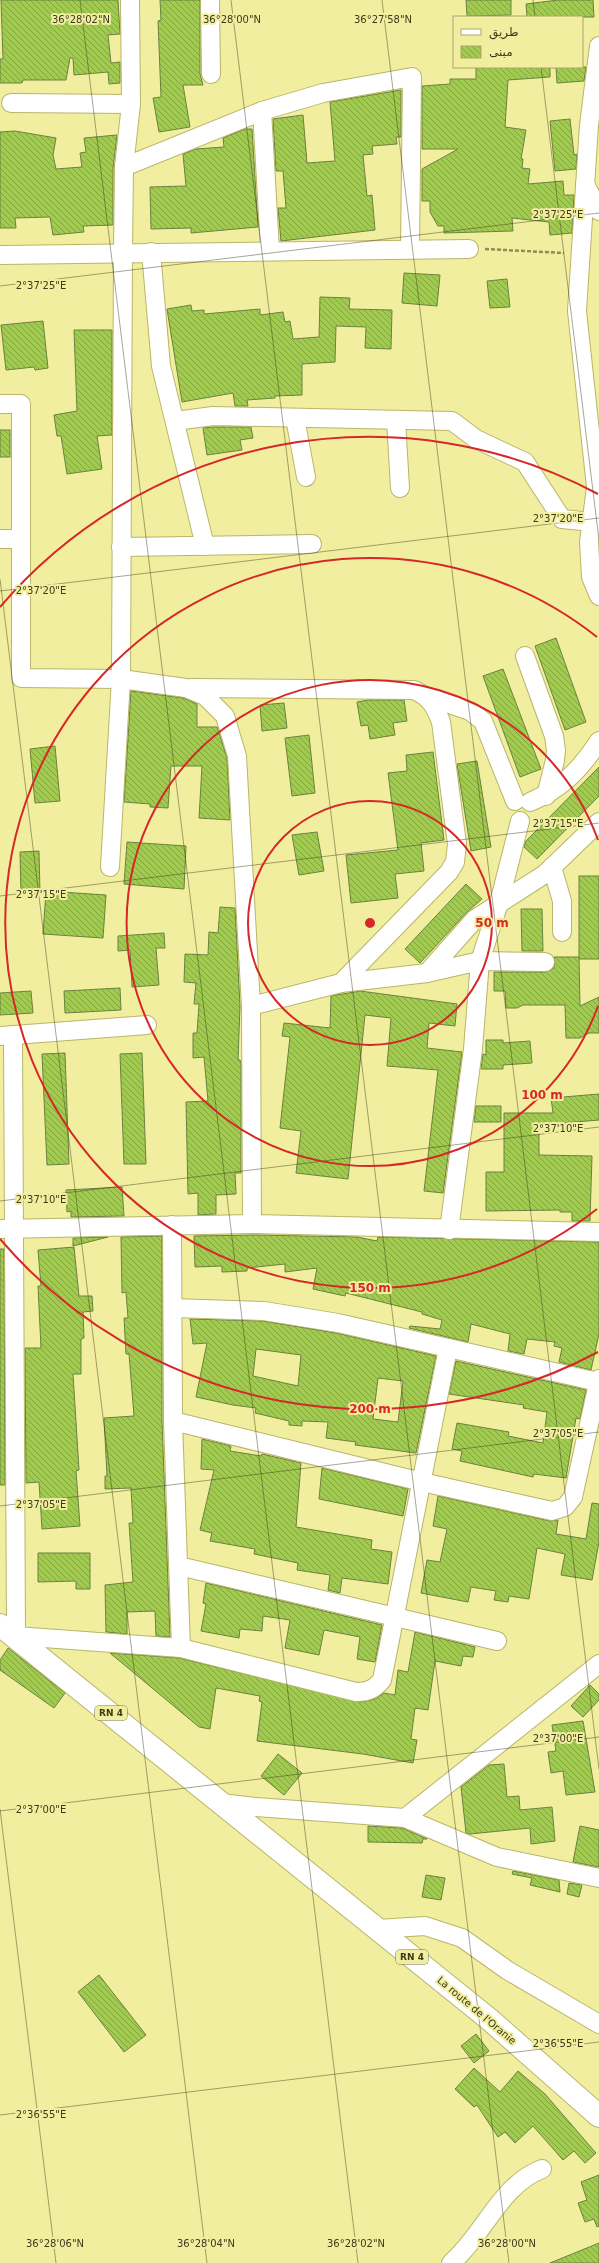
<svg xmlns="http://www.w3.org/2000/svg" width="599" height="2263" font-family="'DejaVu Sans',Cairo,sans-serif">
  <defs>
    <pattern id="building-back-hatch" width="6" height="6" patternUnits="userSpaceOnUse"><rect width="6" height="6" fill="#a1cb4d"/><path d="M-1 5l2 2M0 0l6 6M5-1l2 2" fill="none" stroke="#84a63f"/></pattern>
  </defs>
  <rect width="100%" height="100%" fill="#f2eea0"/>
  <g fill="url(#building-back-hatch)" stroke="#6a823f" fill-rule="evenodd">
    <polygon points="1,0 118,0 120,34 108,35 111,63 120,62 120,83 109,84 108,72 74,75 73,58 70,58 66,80 23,80 22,83 0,83 0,59 3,59"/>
    <polygon points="160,0 200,0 200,74 203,85 183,85 190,127 159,132 153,98 161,97 158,21 161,20"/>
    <polygon points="466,0 511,0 511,15 467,16"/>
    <polygon points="558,0 593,0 594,17 527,17 526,4"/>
    <polygon points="476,67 550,67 550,77 508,80 505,127 526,130 521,159 523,159 522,168 530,169 528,184 563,181 564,195 574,195 572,233 550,235 549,222 512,218 513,231 444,233 444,226 438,226 430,212 430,201 422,201 422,169 458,149 422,149 422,86 450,84 450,79 476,79"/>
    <polygon points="556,67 586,67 584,81 557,83"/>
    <polygon points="401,90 401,137 396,137 397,144 372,146 373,154 363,155 367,196 372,195 375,230 281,241 278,208 286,208 283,171 276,171 273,119 303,115 307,163 335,161 330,102"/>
    <polygon points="570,119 574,155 577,154 576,169 555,171 550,121"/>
    <polygon points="245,129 252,129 258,227 191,233 191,228 151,229 150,187 186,186 183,154 196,149 224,147 223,138"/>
    <polygon points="15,131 56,138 53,155 56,169 82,167 80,153 86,152 84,138 117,135 113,168 113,225 83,226 84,232 53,235 50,217 15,218 16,228 0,228 0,132"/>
    <polygon points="404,273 440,275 437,306 402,303"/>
    <polygon points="507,279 510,307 490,308 487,281"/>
    <polygon points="320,297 350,298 349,309 392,310 391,349 365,348 366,327 336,326 335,362 302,364 302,395 275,396 275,398 247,400 248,406 235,406 233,393 182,402 167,309 191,305 192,311 204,310 204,314 260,309 260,315 283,312 285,322 290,321 293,339 319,337"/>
    <polygon points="43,321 48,368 35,370 34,367 6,370 1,325"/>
    <polygon points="74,330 112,330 112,435 97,436 102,469 67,474 61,436 57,436 54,415 77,411"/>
    <polygon points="214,427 251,427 253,438 240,440 242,450 207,455 203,428"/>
    <rect x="0" y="430" width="10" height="27"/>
    <polygon points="556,638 586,722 565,730 535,646"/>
    <polygon points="503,669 541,769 520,777 483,676"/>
    <polygon points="131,691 183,698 197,704 197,727 217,727 227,758 230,820 199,818 202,766 171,766 168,808 150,807 150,804 124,802"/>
    <polygon points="368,700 404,700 407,721 393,723 395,735 370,739 368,725 361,726 357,702"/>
    <polygon points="284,703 287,728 262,731 260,705"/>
    <polygon points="309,735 315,793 292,796 285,738"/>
    <polygon points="55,746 60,801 35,803 30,749"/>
    <polygon points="433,752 444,840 421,843 424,871 395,874 398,898 351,903 346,855 398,850 388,773 407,771 406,755"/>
    <polygon points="477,761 491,847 471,851 457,764"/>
    <polygon points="599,767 599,796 537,859 524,847 526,841"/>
    <polygon points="317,832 324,871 299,875 292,835"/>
    <polygon points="127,842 186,846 184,889 124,884"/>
    <polygon points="39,851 40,894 21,894 20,852"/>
    <rect x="579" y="876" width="20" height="83"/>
    <polygon points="466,884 482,899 467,912 420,963 405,949"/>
    <polygon points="46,891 106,895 103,938 43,934"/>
    <polygon points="220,907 235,908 240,1006 238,1060 240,1060 241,1063 241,1173 235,1173 236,1194 216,1195 216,1214 198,1215 198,1193 188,1194 186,1102 208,1101 204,1057 193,1058 193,1033 197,1033 199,1004 194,1004 196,983 184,982 185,954 208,955 209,932 218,933"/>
    <polygon points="521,909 542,909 543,951 522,951"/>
    <polygon points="164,933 165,948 156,948 159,985 132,987 130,950 118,951 118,936"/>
    <polygon points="554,957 579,957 580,1006 599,997 599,1033 589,1033 580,1038 566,1038 565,1005 523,1005 517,1008 506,1008 505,991 494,991 494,972 545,972 554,968"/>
    <polygon points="120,988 121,1010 65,1013 64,991"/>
    <polygon points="31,991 33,1013 0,1015 0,993"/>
    <polygon points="360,991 457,1004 455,1026 429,1023 427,1048 462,1052 443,1193 424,1191 438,1070 387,1066 391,1018 365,1015 348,1179 296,1173 301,1131 280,1128 290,1037 282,1036 284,1023 330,1028 331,996"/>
    <polygon points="486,1040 503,1040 503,1043 530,1041 532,1063 503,1065 503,1069 481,1069 483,1054 486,1055"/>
    <polygon points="65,1053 69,1164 47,1165 42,1054"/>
    <polygon points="142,1053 146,1164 124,1164 120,1054"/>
    <polygon points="599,1094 599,1120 539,1125 539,1155 592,1156 590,1221 572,1221 572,1212 560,1212 560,1210 486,1211 486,1172 504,1172 504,1113 553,1113 551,1098"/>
    <polygon points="476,1106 501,1106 501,1122 474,1122"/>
    <polygon points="122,1187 124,1216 71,1217 71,1211 67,1212 66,1190"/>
    <polygon points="254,1235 357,1237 377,1241 378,1237 599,1242 599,1334 591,1370 559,1362 562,1348 554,1346 555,1342 527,1339 524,1354 508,1351 510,1334 471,1324 468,1342 409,1328 410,1326 440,1329 442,1320 422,1314 422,1312 346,1293 345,1296 313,1289 317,1268 285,1272 285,1264 247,1268 247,1271 222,1272 222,1266 195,1267 194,1236"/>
    <polygon points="162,1236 162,1421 170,1637 156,1636 155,1611 127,1612 127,1634 106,1632 105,1585 133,1582 129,1523 133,1523 131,1488 105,1489 105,1476 107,1476 104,1418 134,1416 129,1354 126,1354 124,1318 128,1318 126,1292 122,1293 121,1237"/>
    <polygon points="108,1237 73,1246 73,1238"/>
    <polygon points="74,1247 79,1296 92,1296 93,1311 83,1312 84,1338 81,1339 81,1374 73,1374 79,1470 76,1471 80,1526 42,1529 39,1482 26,1483 25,1348 41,1348 38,1286 41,1286 38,1250"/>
    <polygon points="0,1249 4,1249 5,1485 0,1485"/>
    <path d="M190 1319 263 1321 336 1333 436 1356 416 1453 355 1445 356 1442 326 1438 328 1422 302 1421V1426L289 1425V1421L255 1413 256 1408 233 1405 196 1397 207 1343 193 1344ZM256 1349 301 1355 298 1386 253 1376ZM378 1378 403 1381 398 1422 373 1419Z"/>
    <polygon points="456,1361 586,1390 580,1419 576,1418 566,1478 534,1474 533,1477 460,1461 462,1451 452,1449 457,1423 509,1432 508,1436 543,1443 547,1412 523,1408 524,1405 449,1394"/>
    <polygon points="202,1439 231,1446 230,1451 261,1456 262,1454 301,1463 296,1527 372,1540 371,1549 392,1552 388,1584 342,1578 340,1593 328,1590 330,1575 297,1570 298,1563 254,1554 255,1549 210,1541 212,1533 200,1530 214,1470 201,1469"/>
    <polygon points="322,1468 408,1489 403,1516 319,1499"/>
    <polygon points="438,1496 550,1521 558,1520 556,1534 586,1539 592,1503 599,1504 599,1542 592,1580 561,1575 565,1554 537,1548 529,1599 509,1596 508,1602 494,1600 496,1591 471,1587 468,1602 421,1593 427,1560 440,1562 447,1529 433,1526"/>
    <polygon points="38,1553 90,1553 90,1589 76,1589 76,1581 38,1582"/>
    <polygon points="206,1583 382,1625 375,1662 357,1659 360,1637 324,1630 319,1655 285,1648 290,1620 263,1616 262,1631 240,1629 239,1638 201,1631 206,1604 203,1603"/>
    <polygon points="415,1632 475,1647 473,1657 463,1656 461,1666 435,1661 428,1710 415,1708 411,1739 417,1740 413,1763 363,1754 257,1741 262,1702 259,1701 260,1696 216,1688 210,1729 199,1727 110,1653 179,1658 361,1702 375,1699 384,1693 395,1695 398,1670 408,1672"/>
    <polygon points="8,1648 65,1693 54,1708 0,1670 0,1660"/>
    <polygon points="590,1685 599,1694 599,1700 583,1717 571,1706"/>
    <polygon points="583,1721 595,1792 566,1795 563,1771 551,1773 548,1752 556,1751 552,1725"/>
    <polygon points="278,1754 302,1773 284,1795 261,1776"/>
    <polygon points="504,1764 507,1797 519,1796 520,1810 552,1807 555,1841 531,1844 530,1828 470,1834 466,1833 461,1787 489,1765"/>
    <polygon points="368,1826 402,1828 427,1839 423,1839 422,1843 368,1842"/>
    <polygon points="580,1826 599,1830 599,1867 573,1862"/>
    <polygon points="513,1871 559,1880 560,1892 530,1885 532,1878 512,1874"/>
    <polygon points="426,1875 445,1878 441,1900 422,1897"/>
    <polygon points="569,1883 582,1885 579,1897 567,1894"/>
    <polygon points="99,1975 146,2035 124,2052 78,1992"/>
    <polygon points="476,2034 489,2051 474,2063 461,2046"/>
    <polygon points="474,2068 500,2092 518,2071 545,2094 596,2153 585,2163 574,2151 563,2160 533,2126 515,2143 505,2132 498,2137 477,2105 474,2107 455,2089"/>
    <polygon points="599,2175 599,2226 597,2227 594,2219 585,2222 578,2203 587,2200 581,2182"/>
    <polygon points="599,2243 599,2263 550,2263"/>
  </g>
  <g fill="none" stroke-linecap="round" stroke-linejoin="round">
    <g stroke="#b9b569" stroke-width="20">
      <g id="minor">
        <polyline points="210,0 211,74"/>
        <polyline points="599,46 589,125 577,311 596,487 589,542 591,577 599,596"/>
        <polyline points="11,103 131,104"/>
        <polyline points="262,111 270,250"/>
        <polyline points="124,167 262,111 323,93 412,77 410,248"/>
        <polyline points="585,184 599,211"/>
        <polyline points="151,252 161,366 205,546"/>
        <polyline points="0,255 469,249"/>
        <polyline points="0,404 21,404 21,678 121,679 186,688 205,696 225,716 237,756 251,1006 252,1224"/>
        <polyline points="295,418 306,477"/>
        <polyline points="396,420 400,488"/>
        <polyline points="175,421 213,416 452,421 476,439 525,462 562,519 592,522"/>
        <polyline points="0,539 21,539"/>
        <polyline points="121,547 312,544"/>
        <polyline points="525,656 554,736 556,750 555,760 546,796"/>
        <path d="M191 688 414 690C430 697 435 706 441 722L457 844 455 862 449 872 341 983"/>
        <polyline points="426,696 470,711 483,721 515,801"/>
        <path d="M530 802C561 789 580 770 599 741"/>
        <polyline points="110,867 121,679 123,252 124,167 131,104 130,0"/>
        <polyline points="552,867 562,901 562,932"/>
        <polyline points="427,973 480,961 545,962"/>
        <polyline points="251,1006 341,983 427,973 475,919 545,874 599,822"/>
        <polyline points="1,1036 147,1025"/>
        <path d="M13 1036 16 1636 181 1648 356 1692C369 1692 374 1689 382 1680L448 1348"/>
        <polyline points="172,1225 173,1421 181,1648"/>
        <polyline points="0,1229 252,1224 599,1232"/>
        <polyline points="449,1230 473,1049 480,961 499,903 520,821"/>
        <polyline points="173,1308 264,1311 338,1323 598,1382"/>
        <polyline points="173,1421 422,1482 552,1511 565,1507 573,1497 599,1379"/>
        <polyline points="179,1566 497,1641"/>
        <polyline points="221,1803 256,1807 405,1818 497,1857 599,1878"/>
        <polyline points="405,1818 599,1664"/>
        <polyline points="377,1929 425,1926 462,1938 507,1970 599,2024"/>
        <path d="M451 2263C484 2235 500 2185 542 2169"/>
      </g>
    </g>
    <g stroke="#b9b569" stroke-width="24">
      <polyline id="major" points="0,1625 489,2019 599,2116"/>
    </g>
    <polyline stroke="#8f8c57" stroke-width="2.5" stroke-dasharray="4 2" stroke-linecap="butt" points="485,249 564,253"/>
    <use href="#minor" stroke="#fff" stroke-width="18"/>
    <use href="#major" stroke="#fff" stroke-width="22"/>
  </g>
  <path fill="none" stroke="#3c3a1a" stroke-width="1" stroke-opacity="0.45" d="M80 0 358 2263M231 0 509 2263M382 0 599 1769M533 0 535 17M541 67 599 540M0 286 599 213M0 579 207 2263M0 591 599 518M0 896 599 823M0 1201 599 1127M0 1506 599 1432M0 1809 56 2263M0 1811 599 1737M0 2115 599 2042"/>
  <g fill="none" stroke="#d62828" stroke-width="2">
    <circle cx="370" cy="923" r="122"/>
    <path d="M598 1006A243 243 0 1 1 598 840"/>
    <path d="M597 1209A365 365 0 1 1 597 637"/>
    <path d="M598 1352A486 486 0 0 1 0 1239M0 607A486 486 0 0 1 598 494"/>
  </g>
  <g text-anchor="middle" stroke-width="4" stroke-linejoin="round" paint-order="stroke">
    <g fill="#f2eea0" stroke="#737042" stroke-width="1">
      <rect x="95" y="1706" width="32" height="14" rx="3"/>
      <rect x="396" y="1950" width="32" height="14" rx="3"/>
    </g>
    <g font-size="9" font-weight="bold" fill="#3c3a1a">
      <text x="111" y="1716">RN 4</text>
      <text x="412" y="1960">RN 4</text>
    </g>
    <g font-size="10" fill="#3c3a1a" stroke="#f2eea0">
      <text transform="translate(477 2010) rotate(40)" y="4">La route de l'Oranie</text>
    </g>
  </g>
  <g font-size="10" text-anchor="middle" fill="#3c3a1a" stroke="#f2eea0" stroke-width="4" stroke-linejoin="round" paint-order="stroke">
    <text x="81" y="23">36°28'02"N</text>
    <text x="232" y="23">36°28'00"N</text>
    <text x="383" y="23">36°27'58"N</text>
    <text x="558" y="218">2°37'25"E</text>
    <text x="41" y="289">2°37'25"E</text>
    <text x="558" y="522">2°37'20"E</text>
    <text x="41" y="594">2°37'20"E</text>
    <text x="558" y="827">2°37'15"E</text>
    <text x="41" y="898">2°37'15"E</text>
    <text x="558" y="1132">2°37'10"E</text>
    <text x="41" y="1203">2°37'10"E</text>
    <text x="558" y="1437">2°37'05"E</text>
    <text x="41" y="1508">2°37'05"E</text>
    <text x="558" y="1742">2°37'00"E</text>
    <text x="41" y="1813">2°37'00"E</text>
    <text x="558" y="2047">2°36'55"E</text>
    <text x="41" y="2118">2°36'55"E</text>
    <text x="55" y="2247">36°28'06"N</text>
    <text x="206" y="2247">36°28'04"N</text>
    <text x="356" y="2247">36°28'02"N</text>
    <text x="507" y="2247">36°28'00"N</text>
  </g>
  <circle cx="370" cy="923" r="6" fill="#d62828" stroke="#f2eea0" stroke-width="2"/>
  <g font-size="12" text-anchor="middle" font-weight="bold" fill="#d62828" stroke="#f2eea0" stroke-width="4" stroke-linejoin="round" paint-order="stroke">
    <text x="492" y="927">50 m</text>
    <text x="542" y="1099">100 m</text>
    <text x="370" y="1292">150 m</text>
    <text x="370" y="1413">200 m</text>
  </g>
  <rect x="453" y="16" width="130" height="52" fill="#f2eea0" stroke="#a9a66a"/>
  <rect x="461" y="29" width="20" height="6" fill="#ffffff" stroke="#a9a66a"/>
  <text x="489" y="36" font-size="12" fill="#3c3a1a">طريق</text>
  <rect x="461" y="46" width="20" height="12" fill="url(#building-back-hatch)" stroke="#a9a66a"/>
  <text x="489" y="56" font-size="12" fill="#3c3a1a">مبنى</text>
</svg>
